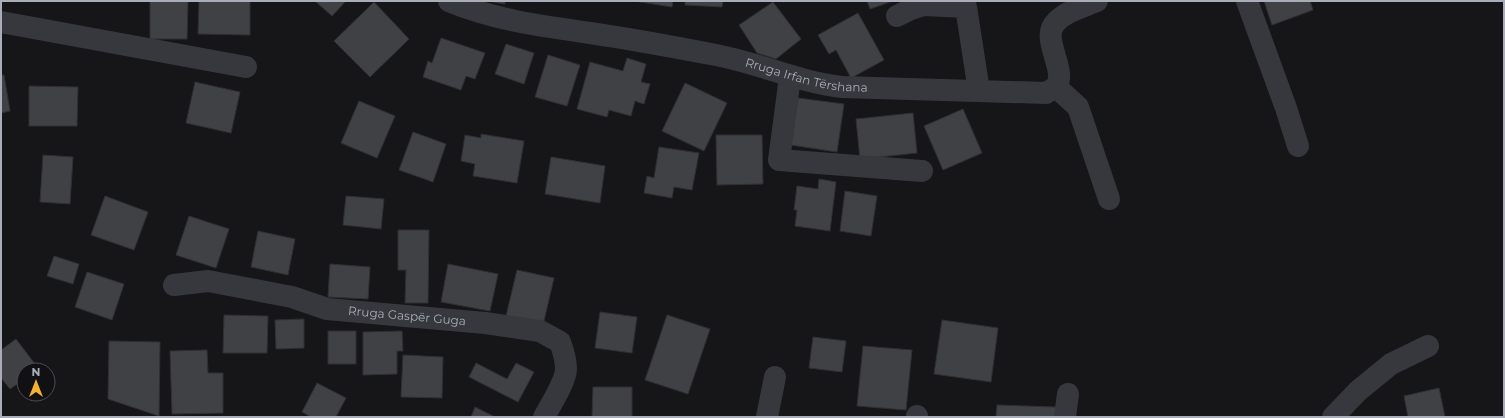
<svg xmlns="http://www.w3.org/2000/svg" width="1505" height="418" font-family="Montserrat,sans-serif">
  <rect width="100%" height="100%" fill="#161618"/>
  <g fill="#404145" stroke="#303034">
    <polygon points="150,1 188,1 187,39 150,39"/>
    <polygon points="199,1 250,1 250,35 198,34"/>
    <polygon points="315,1 346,1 332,16"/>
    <polygon points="488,1 505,1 505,4"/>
    <polygon points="634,1 673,1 672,7"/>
    <polygon points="685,1 723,1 722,7 685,5"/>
    <polygon points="867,1 893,1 870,9"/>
    <polygon points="1264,1 1310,1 1313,10 1272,25"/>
    <polygon points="374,2 409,39 370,77 334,41"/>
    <polygon points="773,2 801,39 776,59 757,53 739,25"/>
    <polygon points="858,13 884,60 851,78 836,50 829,54 818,35"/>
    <polygon points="441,38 485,53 475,79 466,76 461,90 423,77 428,61 432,63"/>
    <polygon points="506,44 534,53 524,84 495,74"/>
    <polygon points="548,55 580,65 567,106 535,97"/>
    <polygon points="627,58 646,64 641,82 650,84 644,104 635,101 631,116 609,110 607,117 577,109 590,62 623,71"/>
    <polygon points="1,75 4,75 10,111 1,113"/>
    <polygon points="195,82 240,92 231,133 186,123"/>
    <polygon points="685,83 727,103 704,151 662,131"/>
    <polygon points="29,86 78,87 77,126 29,126"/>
    <polygon points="798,98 844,104 837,152 791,145"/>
    <polygon points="359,101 395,116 377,158 341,143"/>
    <polygon points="963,109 982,153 943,170 924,126"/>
    <polygon points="913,113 917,153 860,159 856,119"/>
    <polygon points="413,132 446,144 433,182 399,170"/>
    <polygon points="481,134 524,141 517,183 473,176 475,164 461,161 465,135 481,138"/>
    <polygon points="716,135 762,135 763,184 717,185"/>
    <polygon points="659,147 699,153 692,190 674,187 672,198 644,193 647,176 654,178"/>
    <polygon points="43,155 73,157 70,204 40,202"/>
    <polygon points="551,157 605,166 600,203 545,194"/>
    <polygon points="819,179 836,182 830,231 795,226 797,210 794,210 797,186 818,189"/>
    <polygon points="845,191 877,196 871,236 840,231"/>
    <polygon points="105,196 148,212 134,250 91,235"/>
    <polygon points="346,196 384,199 381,229 343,225"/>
    <polygon points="189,216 229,229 216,268 176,255"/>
    <polygon points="398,230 429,230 428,303 405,303 406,270 398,270"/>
    <polygon points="258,231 295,239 288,275 251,267"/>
    <polygon points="54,256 79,264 73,284 47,276"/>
    <polygon points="330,264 370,267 368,299 328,297"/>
    <polygon points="448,264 498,274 490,311 441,302"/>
    <polygon points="517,270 554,278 543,325 506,316"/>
    <polygon points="87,272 124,284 112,320 75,307"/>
    <polygon points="600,312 637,317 632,353 595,348"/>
    <polygon points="224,315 268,316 267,353 223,353"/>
    <polygon points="667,315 710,329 688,394 645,380"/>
    <polygon points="304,319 304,348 276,349 275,320"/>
    <polygon points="942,320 998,328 991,382 934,374"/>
    <rect x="328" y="331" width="28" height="33"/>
    <polygon points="402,331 403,351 397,351 397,374 363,375 363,332"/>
    <polygon points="813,337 846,341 842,372 809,368"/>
    <polygon points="16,339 38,368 36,370 24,370 24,379 10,389 1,378 1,350"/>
    <polygon points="109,341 160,342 159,416 108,399"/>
    <polygon points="863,346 912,350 906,410 857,406"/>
    <polygon points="207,350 208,373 223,373 223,413 172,414 170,351"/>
    <polygon points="403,355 443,357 442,398 401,397"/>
    <polygon points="476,363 507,379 516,363 534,372 518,402 469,377"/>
    <polygon points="317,383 346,398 336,417 311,417 302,412"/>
    <polygon points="593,387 632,387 632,417 592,417"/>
    <polygon points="1439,388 1445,417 1408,417 1404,396"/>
    <polygon points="997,405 1056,407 1056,417 996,417"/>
    <polygon points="475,407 495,417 471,417"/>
  </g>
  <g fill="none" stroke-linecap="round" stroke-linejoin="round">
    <g stroke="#37383d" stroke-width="22">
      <path id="s1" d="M449 1C494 20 542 26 590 33 632 39 674 47 716 55 759 63 798 82 842 87L1046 93C1049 91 1054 89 1056 86 1067 73 1045 44 1052 28 1059 13 1083 7 1097 1"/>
      <polyline points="1247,1 1286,108 1298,146"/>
      <polyline points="897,16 911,9 924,5 966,7 979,91"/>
      <polyline points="1,22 246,67"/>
      <polyline points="790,77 779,160 922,171"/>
      <polyline points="1056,87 1078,107 1109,199"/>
      <path id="s2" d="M174 285 208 281 292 297 327 309 485 323 540 331 560 342C563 350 566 359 566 369 566 381 550 406 544 417"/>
      <polyline points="767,417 775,377"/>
      <polyline points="917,417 917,416"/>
      <polyline points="1065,417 1068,394"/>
      <polyline points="1333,417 1358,391 1391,364 1428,346"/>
    </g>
  </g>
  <g text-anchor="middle" stroke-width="3" stroke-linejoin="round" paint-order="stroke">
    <g font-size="12" fill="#a8adb8" stroke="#111113">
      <text dy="4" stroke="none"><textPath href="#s1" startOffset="366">Rruga Irfan Tërshana</textPath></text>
      <text dy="4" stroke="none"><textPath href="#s2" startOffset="237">Rruga Gaspër Guga</textPath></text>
    </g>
  </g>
  <rect width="1505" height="418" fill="none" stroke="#a8adb8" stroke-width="4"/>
  <g transform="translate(36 382)"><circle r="19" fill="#111113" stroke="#4d4f55"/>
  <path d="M0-3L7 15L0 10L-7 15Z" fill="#f2b134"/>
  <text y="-6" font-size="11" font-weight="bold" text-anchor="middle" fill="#a8adb8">N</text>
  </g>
</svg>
